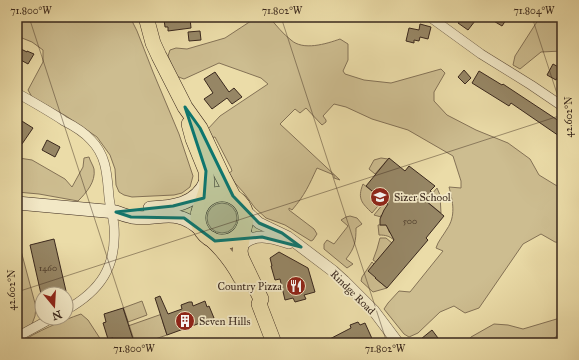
<svg xmlns="http://www.w3.org/2000/svg" width="579" height="360" font-family="'IM FELL Great Primer',serif">
  <rect width="100%" height="100%" fill="#ebdca8"/>
  <filter id="stains"><feTurbulence type="fractalNoise" baseFrequency=".005" numOctaves="4"/><feColorMatrix values="0 0 0 0 .2 0 0 0 0 .09 0 0 0 0 .02 0 0 0 .5 -.17"/></filter>
  <radialGradient id="worn" r=".72"><stop offset=".6" stop-color="#630" stop-opacity="0"/><stop offset="1" stop-color="#630" stop-opacity=".3"/></radialGradient>
  <g fill="#cdbd90" stroke="#847256">
    <polygon points="17,17 130,17 137,31 153,72 179,134 193,176 190,187 182,193 174,195 132,197 124,195 119,192 116,185 115,169 110,155 97,137 66,116 32,97 28,90 43,62 43,50 32,42 17,36"/>
    <path d="M257 17H269C276 25 283 34 291 40 303 51 326 44 340 39L348 44V60L343 71 345 74 364 80 391 83 441 69 445 73 434 92V101L447 115 476 130 508 143 530 159 539 175 562 189V243L555 242 541 234 523 244 479 308 465 313 454 306 440 312 418 333 409 337 404 334 384 309 388 303 399 291 410 292 443 251 436 248C438 241 443 236 447 229 456 216 453 202 449 187L461 188V181L453 156 408 130 372 119 346 107 334 104 323 116 326 120V122L322 125 306 108 300 113 295 109 280 124 340 180 334 178V175L317 168C309 185 305 195 292 210L289 208V210L314 229 317 234 313 240 311 241 285 225 266 218 255 208 244 193 235 183 229 173 232 171 231 168 215 137 209 138 206 131 220 116 268 84 261 78 219 63 184 79 176 76 168 56 170 50 176 48 187 49 225 38Z"/>
    <polygon points="540,17 562,17 562,51 541,52 520,69 513,65 515,56"/>
    <path d="M89 157C90 161 93 165 94 169 96 182 86 193 78 201L39 194 17 192V159L19 158 32 160 65 179 72 187 83 167 84 158Z"/>
    <polygon points="381,158 388,159 375,174 369,169 374,160"/>
    <path d="M363 184 383 200 372 213C362 203 357 199 363 184Z"/>
    <polygon points="437,188 440,195 441,213 426,201"/>
    <polygon points="386,203 388,204 382,216 381,215 381,217 374,215 383,204 385,205"/>
    <circle cx="222" cy="218" r="15"/>
    <path d="M350 216 357 218 362 224 356 228C356 241 355 248 346 259L353 264 347 268 324 249V244L327 240 334 244 348 226 341 220 346 217Z"/>
    <path d="M378 225H387L389 232 395 238 394 240C389 236 386 235 379 235Z"/>
    <polygon points="380,238 386,238 392,243 376,262 373,260 377,249"/>
    <polygon points="17,245 20,247 36,307 35,316 32,324 17,332"/>
    <polygon points="372,262 374,264 376,279 387,288 373,292 361,281 362,277"/>
    <polygon points="142,301 147,315 128,322 123,308"/>
    <path d="M81 314 88 320 103 343H19C38 331 61 321 81 314Z"/>
    <polygon points="162,314 163,323 167,335 143,343 126,343 125,341 132,338 128,326"/>
    <polygon points="560,318 562,318 562,331 549,343 466,343 471,337 494,324 508,325 523,329"/>
  </g>
  <g fill="#968665" stroke="#3a281d">
    <polygon points="167,17 184,17 185,19 190,18 191,28 168,31 168,27 165,27 164,19 167,19"/>
    <polygon points="462,17 469,17 475,21 468,30 458,23"/>
    <polygon points="487,17 508,17 502,26"/>
    <polygon points="420,24 431,27 428,39 420,37 419,41 414,40 414,43 406,41 409,28 419,30"/>
    <polygon points="200,31 201,40 189,41 188,32"/>
    <polygon points="17,47 27,52 27,51 34,54 28,64 17,58"/>
    <polygon points="553,64 562,69 556,80 547,75"/>
    <polygon points="464,70 471,78 465,84 458,77"/>
    <polygon points="479,71 502,85 503,84 509,88 562,123 562,138 511,103 509,106 472,83"/>
    <polygon points="215,72 229,92 234,88 242,97 232,104 227,98 212,109 204,99 213,93 204,79"/>
    <polygon points="17,118 33,128 22,144 17,141"/>
    <polygon points="47,140 60,147 55,157 42,150"/>
    <polygon points="389,158 405,171 409,166 435,186 430,191 433,193 426,201 444,216 426,238 428,240 387,288 375,278 376,278 368,271 394,240 386,225 380,225 380,219 384,210 388,204 366,186"/>
    <polygon points="54,239 66,291 53,294 41,294 30,245"/>
    <polygon points="279,252 308,268 315,292 304,295 306,299 295,302 293,298 285,300 280,279 275,280 271,266 272,266 270,258"/>
    <polygon points="160,296 168,314 182,309 181,305 189,302 192,302 193,306 205,301 207,307 209,306 214,318 167,335 155,298"/>
    <polygon points="123,308 133,339 125,341 126,343 115,343 113,338 108,339 103,323 106,322 104,314"/>
    <polygon points="358,322 360,325 365,323 374,343 322,343 351,328 350,325"/>
    <polygon points="432,330 438,338 437,339 440,343 416,343"/>
  </g>
  <g fill="none" stroke-linecap="round" stroke-linejoin="round">
    <g stroke="#665540" stroke-width="10">
      <g id="minor">
        <polyline points="430,17 481,54 531,85 562,106"/>
        <path d="M17 93C33 102 49 111 64 121 74 126 84 132 91 140 107 156 107 176 109 197 110 207 113 216 114 226 117 267 100 291 66 310"/>
        <polyline points="17,337 52,318"/>
      </g>
    </g>
    <g stroke="#665540" stroke-width="12">
      <g id="tertiary">
        <polyline points="245,210 259,223 288,237 333,271 344,281 374,311 398,343"/>
        <polyline points="230,241 238,238 249,237"/>
        <path d="M241 247C253 231 273 238 289 243"/>
      </g>
    </g>
    <g stroke="#3a281d" stroke-width="14">
      <g id="secondary">
        <path d="M17 203 116 212C121 214 127 216 132 217 160 221 175 206 201 230"/>
        <path d="M150 208C172 207 196 205 206 181"/>
      </g>
    </g>
    <g stroke="#3a281d" stroke-width="16">
      <g id="primary">
        <polyline points="146,17 153,43 159,56 185,107 200,128 222,175 233,196"/>
        <polyline points="189,124 193,139 206,171 207,188 201,206"/>
        <circle cx="222" cy="218" r="24"/>
        <polyline points="244,228 240,251 241,257 261,299 259,304 274,343"/>
        <path d="M211 239C224 251 233 263 241 278"/>
      </g>
    </g>
    <use href="#minor" stroke="#f2e8c6" stroke-width="9"/>
    <use href="#tertiary" stroke="#f2e8c6" stroke-width="11"/>
    <use href="#secondary" stroke="#f2e8c6" stroke-width="13"/>
    <use href="#primary" stroke="#ebdca8" stroke-width="15"/>
  </g>
  <path fill="#0f766e" fill-opacity="0.2" stroke="#0f766e" stroke-width="3" stroke-linejoin="round" d="M185 107 200 128 233 196 259 223 282 233 301 247 262 237 215 241 184 218 131 217 116 212 173 206 204 198 206 171Z"/>
  <path fill="none" stroke="#3a281d" stroke-width="1" stroke-opacity="0.45" d="M29 17 135 343M281 17 387 343M532 17 562 109M17 292 562 115"/>
  <defs>
    <g id="school-disc" transform="scale(1)"><circle r="9.5" fill="#8f2418" stroke="#f2e8c6"/><path d="M0-5L7-2L0 1L-7-2ZM-4 1L0 2.5L4 1V4Q0 6-4 4Z" fill="#fff"/></g>
    <g id="restaurant-disc" transform="scale(1)"><circle r="9.5" fill="#8f2418" stroke="#f2e8c6"/><path d="M-5-6h1v4h1v-4h1v4h1v-4h1v5L-1.5 .5V6h-2V.5L-5-1ZM5-6V6H3V1.5H1.5Q1.5-4 5-6Z" fill="#fff"/></g>
    <g id="building-disc" transform="scale(1)"><circle r="9.5" fill="#8f2418" stroke="#f2e8c6"/><path d="M-4-6H4V6H1V3H-1V6H-4ZM-2.5-4.3h1.7v1.8h-1.7ZM.8-4.3h1.7v1.8H.8ZM-2.5-1h1.7V.8h-1.7ZM.8-1h1.7V.8H.8Z" fill="#fff"/></g>
  </defs>
  <g fill-rule="evenodd">
    <use href="#school-disc" x="380" y="197"/>
    <use href="#restaurant-disc" x="296" y="286"/>
    <use href="#building-disc" x="185" y="321"/>
  </g>
  <g text-anchor="middle" stroke-width="3.5" stroke-linejoin="round" paint-order="stroke">
    <g font-size="9" fill="#51402f">
      <text x="410" y="224">500</text>
      <text x="48" y="271">1460</text>
    </g>
    <g font-size="11" fill="#3a281d" stroke="#f2e8c6" text-anchor="start">
      <text x="394" y="201">Sizer School</text>
      <text x="282" y="290" text-anchor="end">Country Pizza</text>
      <text x="199" y="325">Seven Hills</text>
    </g>
    <g font-size="11" fill="#3a281d" stroke="#f2e8c6">
      <text transform="translate(353 292) rotate(45)" y="4">Rindge Road</text>
    </g>
  </g>
  <rect width="579" height="360" fill="none" stroke="#ebdca8" stroke-width="44"/>
  <g transform="translate(54 306) rotate(162)"><circle r="19" fill="#f2e8c6" stroke="#a89b82"/>
  <path d="M0-3L7 15L0 10L-7 15Z" fill="#8f2418"/>
  <text y="-6" font-size="11" font-weight="bold" text-anchor="middle" fill="#3a281d">N</text>
  </g>
  <rect x="22" y="22" width="535" height="316" fill="none" stroke="#3a281d" stroke-width="1.5"/>
  <g font-size="10" text-anchor="middle" fill="#3a281d">
    <text x="31" y="14">71.800°W</text>
    <text x="282" y="14">71.802°W</text>
    <text x="534" y="14">71.804°W</text>
    <text transform="translate(568 117) rotate(-90)" y="4">42.602°N</text>
    <text transform="translate(11 290) rotate(-90)" y="4">42.602°N</text>
    <text x="134" y="352">71.800°W</text>
    <text x="385" y="352">71.802°W</text>
  </g>
  <rect width="100%" height="100%" filter="url(#stains)"/>
  <rect width="100%" height="100%" fill="url(#worn)"/>
</svg>
